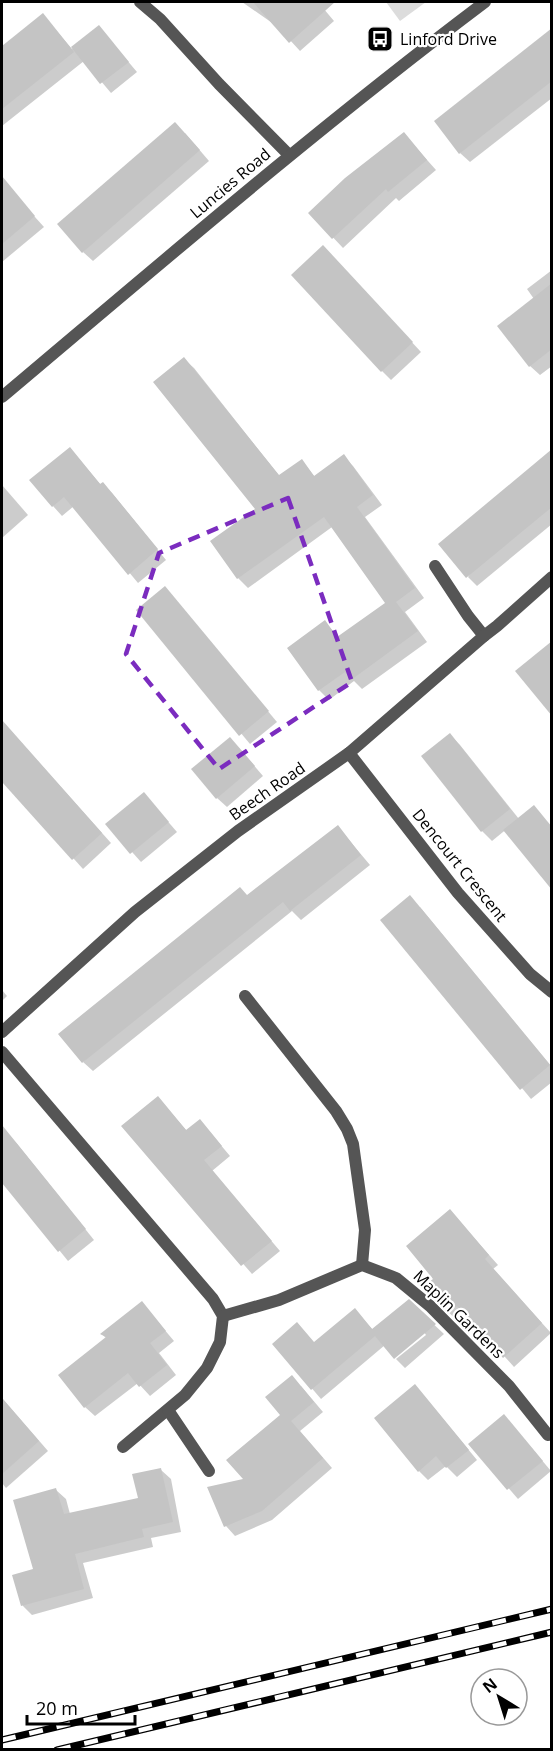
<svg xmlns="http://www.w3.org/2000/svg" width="553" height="1751" font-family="'Open Sans',sans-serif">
  <rect width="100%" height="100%" fill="#fff"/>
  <polygon fill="#dcdcdc" points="386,2 426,2 400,21"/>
  <g fill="#0003">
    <polygon points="242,2 318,2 334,21 300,51 278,27"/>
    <polygon points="43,15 72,49 99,27 137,72 111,93 84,61 2,126 2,48"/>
    <polygon points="552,30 552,98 470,162 460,153"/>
    <polygon points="185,133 209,161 93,261 83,252"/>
    <polygon points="404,134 436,170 399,201 396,198 343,248 310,213"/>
    <polygon points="7,186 44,227 2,262 2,190"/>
    <polygon points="333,257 421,352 391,380 382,371"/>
    <polygon points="552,270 552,366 540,375 530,366 534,299 527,289"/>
    <polygon points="184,359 194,368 280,477 302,461 315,477 343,456 353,466 382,505 365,517 424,598 405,612 427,642 362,689 354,681 329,700 319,690 289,648 325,622 339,638 387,603 332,527 248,588 238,578 212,541 257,509"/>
    <polygon points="552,451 552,524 477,586 468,577"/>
    <polygon points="79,459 101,485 112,493 166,560 138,583 74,506 62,516 53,506"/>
    <polygon points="2,485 28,515 2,538"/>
    <polygon points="165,588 277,722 250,744 138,610"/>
    <polygon points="2,721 111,843 83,869 2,779"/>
    <polygon points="450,735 460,745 519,819 492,841 482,831 423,757"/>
    <polygon points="239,748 263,776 227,807 217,798"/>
    <polygon points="144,794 177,832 141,862 107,824"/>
    <polygon points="338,827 370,865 301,920 292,911 93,1071 83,1062 248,897"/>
    <polygon points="420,907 552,1067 552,1082 531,1099 382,920"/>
    <polygon points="2,990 7,996 2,1001"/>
    <polygon points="158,1098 187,1131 209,1131 230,1156 212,1171 280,1251 252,1274 123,1126"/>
    <polygon points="8,1135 18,1145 94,1240 68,1261 2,1180 2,1141"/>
    <polygon points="450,1211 498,1265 493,1269 551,1333 514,1367 467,1315 459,1322 433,1298 435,1279"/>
    <polygon points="409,1301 444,1334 405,1368 396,1359 426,1335 424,1332 385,1345 321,1399 274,1344 297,1324 315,1344 355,1310 373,1330"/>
    <polygon points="142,1303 174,1341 159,1353 176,1375 150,1396 138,1383 95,1416 85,1407 107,1339 102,1334"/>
    <polygon points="301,1386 323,1412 300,1431 332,1468 272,1520 235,1536 226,1526 282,1415"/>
    <polygon points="424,1396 477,1460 457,1477 446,1466 428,1480 419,1471"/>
    <polygon points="2,1398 48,1451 6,1488 2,1483"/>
    <polygon points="513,1426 551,1471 518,1499 470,1444"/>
    <polygon points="161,1470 171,1479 181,1532 151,1538 153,1547 83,1563 93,1598 32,1615 23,1606 14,1576 34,1570 56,1490 66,1499 70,1514 139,1499"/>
  </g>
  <g fill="#c4c4c4">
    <polygon points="253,2 335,2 289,43"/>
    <polygon points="43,13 74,52 2,109 2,46"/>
    <polygon points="99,25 129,62 100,84 71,47"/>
    <polygon points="552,28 552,81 459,154 434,121"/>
    <polygon points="175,122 200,150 82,253 57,224"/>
    <polygon points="404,132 427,160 388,192 386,189 332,239 308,213 345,178"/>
    <polygon points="2,176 35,216 2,244"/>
    <polygon points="323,245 413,342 381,372 291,275"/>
    <polygon points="552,283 552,349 529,367 497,326"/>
    <polygon points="184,357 279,475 302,459 314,476 344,454 373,495 357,507 415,588 396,602 418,631 351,680 345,672 318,691 287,648 325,620 337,637 385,603 324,517 237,579 210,541 255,509 153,382"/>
    <polygon points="70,447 100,484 103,482 158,549 128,575 64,497 52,507 29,480"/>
    <polygon points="552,449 552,507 466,578 438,544"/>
    <polygon points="165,586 269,711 239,736 136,610"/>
    <polygon points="552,641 552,716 515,671"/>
    <polygon points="2,720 102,833 72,860 2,782"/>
    <polygon points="450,733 510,809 481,832 421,756"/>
    <polygon points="230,737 255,766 216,799 191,769"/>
    <polygon points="144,792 169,822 130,854 105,824"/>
    <polygon points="534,805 552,827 552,890 503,830"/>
    <polygon points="338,825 361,855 290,911 283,902 82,1063 58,1034 240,887 247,895"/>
    <polygon points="410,895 550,1065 520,1090 380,920"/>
    <polygon points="158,1096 186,1130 200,1119 222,1146 204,1160 272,1241 241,1266 121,1126"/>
    <polygon points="2,1125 86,1229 58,1252 2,1183"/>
    <polygon points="450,1209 489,1255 485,1259 542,1323 503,1358 457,1306 449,1313 422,1288 433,1279 406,1246"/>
    <polygon points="409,1299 436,1324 394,1359 375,1336 311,1390 272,1344 297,1322 314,1342 355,1308 372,1329"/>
    <polygon points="142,1301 166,1331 150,1343 167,1365 139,1387 128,1373 84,1408 58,1375 106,1337 100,1334"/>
    <polygon points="292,1375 314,1402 291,1421 323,1458 262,1511 224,1527 207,1487 243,1479 226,1460 280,1415 265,1397"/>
    <polygon points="415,1384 469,1450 446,1468 436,1456 418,1472 374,1418"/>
    <polygon points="2,1398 39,1441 2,1474"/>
    <polygon points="504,1414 543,1461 507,1490 468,1444"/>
    <polygon points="161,1468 173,1522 142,1529 144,1537 75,1554 84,1589 21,1606 12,1575 33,1569 13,1500 56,1488 64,1514 138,1498 132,1474"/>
  </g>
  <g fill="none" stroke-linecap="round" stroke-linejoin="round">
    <g stroke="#555" stroke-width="12">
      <polyline points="140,2 160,19 219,84 289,155"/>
      <path d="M2 397C161 263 319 127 485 2"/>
      <polyline points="435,566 468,616 484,636"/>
      <polyline points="349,753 458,893 530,974 552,992"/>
      <polyline points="245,996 336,1111 347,1129 353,1144 365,1230 362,1265"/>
      <polyline points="2,1032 135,912 238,831 349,753 484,636 497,626 552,577"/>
      <polyline points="2,1052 213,1299 223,1316 220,1342 207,1368 185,1395 123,1447"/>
      <polyline points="223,1316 279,1300 362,1265 396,1278 430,1306 509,1386 548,1435"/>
      <polyline points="168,1410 209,1471"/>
    </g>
    <g stroke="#000" stroke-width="7">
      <g id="rail">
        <polyline points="2,1740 552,1609"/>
        <polyline points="57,1750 552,1632"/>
      </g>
    </g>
    <use href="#rail" stroke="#fff" stroke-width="4.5" stroke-dasharray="14" stroke-linecap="butt"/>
  </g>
  <path fill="none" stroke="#7b2cbf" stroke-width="4.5" stroke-dasharray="12 8" stroke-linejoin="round" d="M288 498 352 682 219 769 126 654 159 553Z"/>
  <defs>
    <g id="bus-square" transform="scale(1.35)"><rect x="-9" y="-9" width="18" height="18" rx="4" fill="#000" stroke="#fff"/><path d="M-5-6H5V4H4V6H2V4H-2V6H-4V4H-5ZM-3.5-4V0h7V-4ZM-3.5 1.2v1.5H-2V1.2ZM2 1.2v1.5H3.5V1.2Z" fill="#fff"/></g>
  </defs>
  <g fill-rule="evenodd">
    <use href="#bus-square" x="380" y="39"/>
  </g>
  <g text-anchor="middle" stroke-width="4.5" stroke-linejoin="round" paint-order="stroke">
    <g font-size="16" fill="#000" stroke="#fff" text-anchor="start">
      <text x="400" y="45">Linford Drive</text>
    </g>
    <g font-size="16" fill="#000" stroke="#fff">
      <text transform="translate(230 183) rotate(-40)" y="6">Luncies Road</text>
      <text transform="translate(267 791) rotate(-35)" y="6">Beech Road</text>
      <text transform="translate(460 865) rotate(51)" y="6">Dencourt Crescent</text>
      <text transform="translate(459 1314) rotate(44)" y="6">Maplin Gardens</text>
    </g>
  </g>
  <rect width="553" height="1751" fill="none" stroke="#000000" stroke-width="6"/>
  <g transform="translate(499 1697) rotate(322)"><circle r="28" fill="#ffffff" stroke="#999999" stroke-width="1.5"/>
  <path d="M0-4.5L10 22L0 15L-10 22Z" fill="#000000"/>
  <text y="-9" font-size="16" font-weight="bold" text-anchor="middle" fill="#000000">N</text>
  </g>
  <path d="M27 1715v9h108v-9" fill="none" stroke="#000000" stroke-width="3"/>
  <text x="36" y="1715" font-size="18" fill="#000000" stroke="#ffffff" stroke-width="4.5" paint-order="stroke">20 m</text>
</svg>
